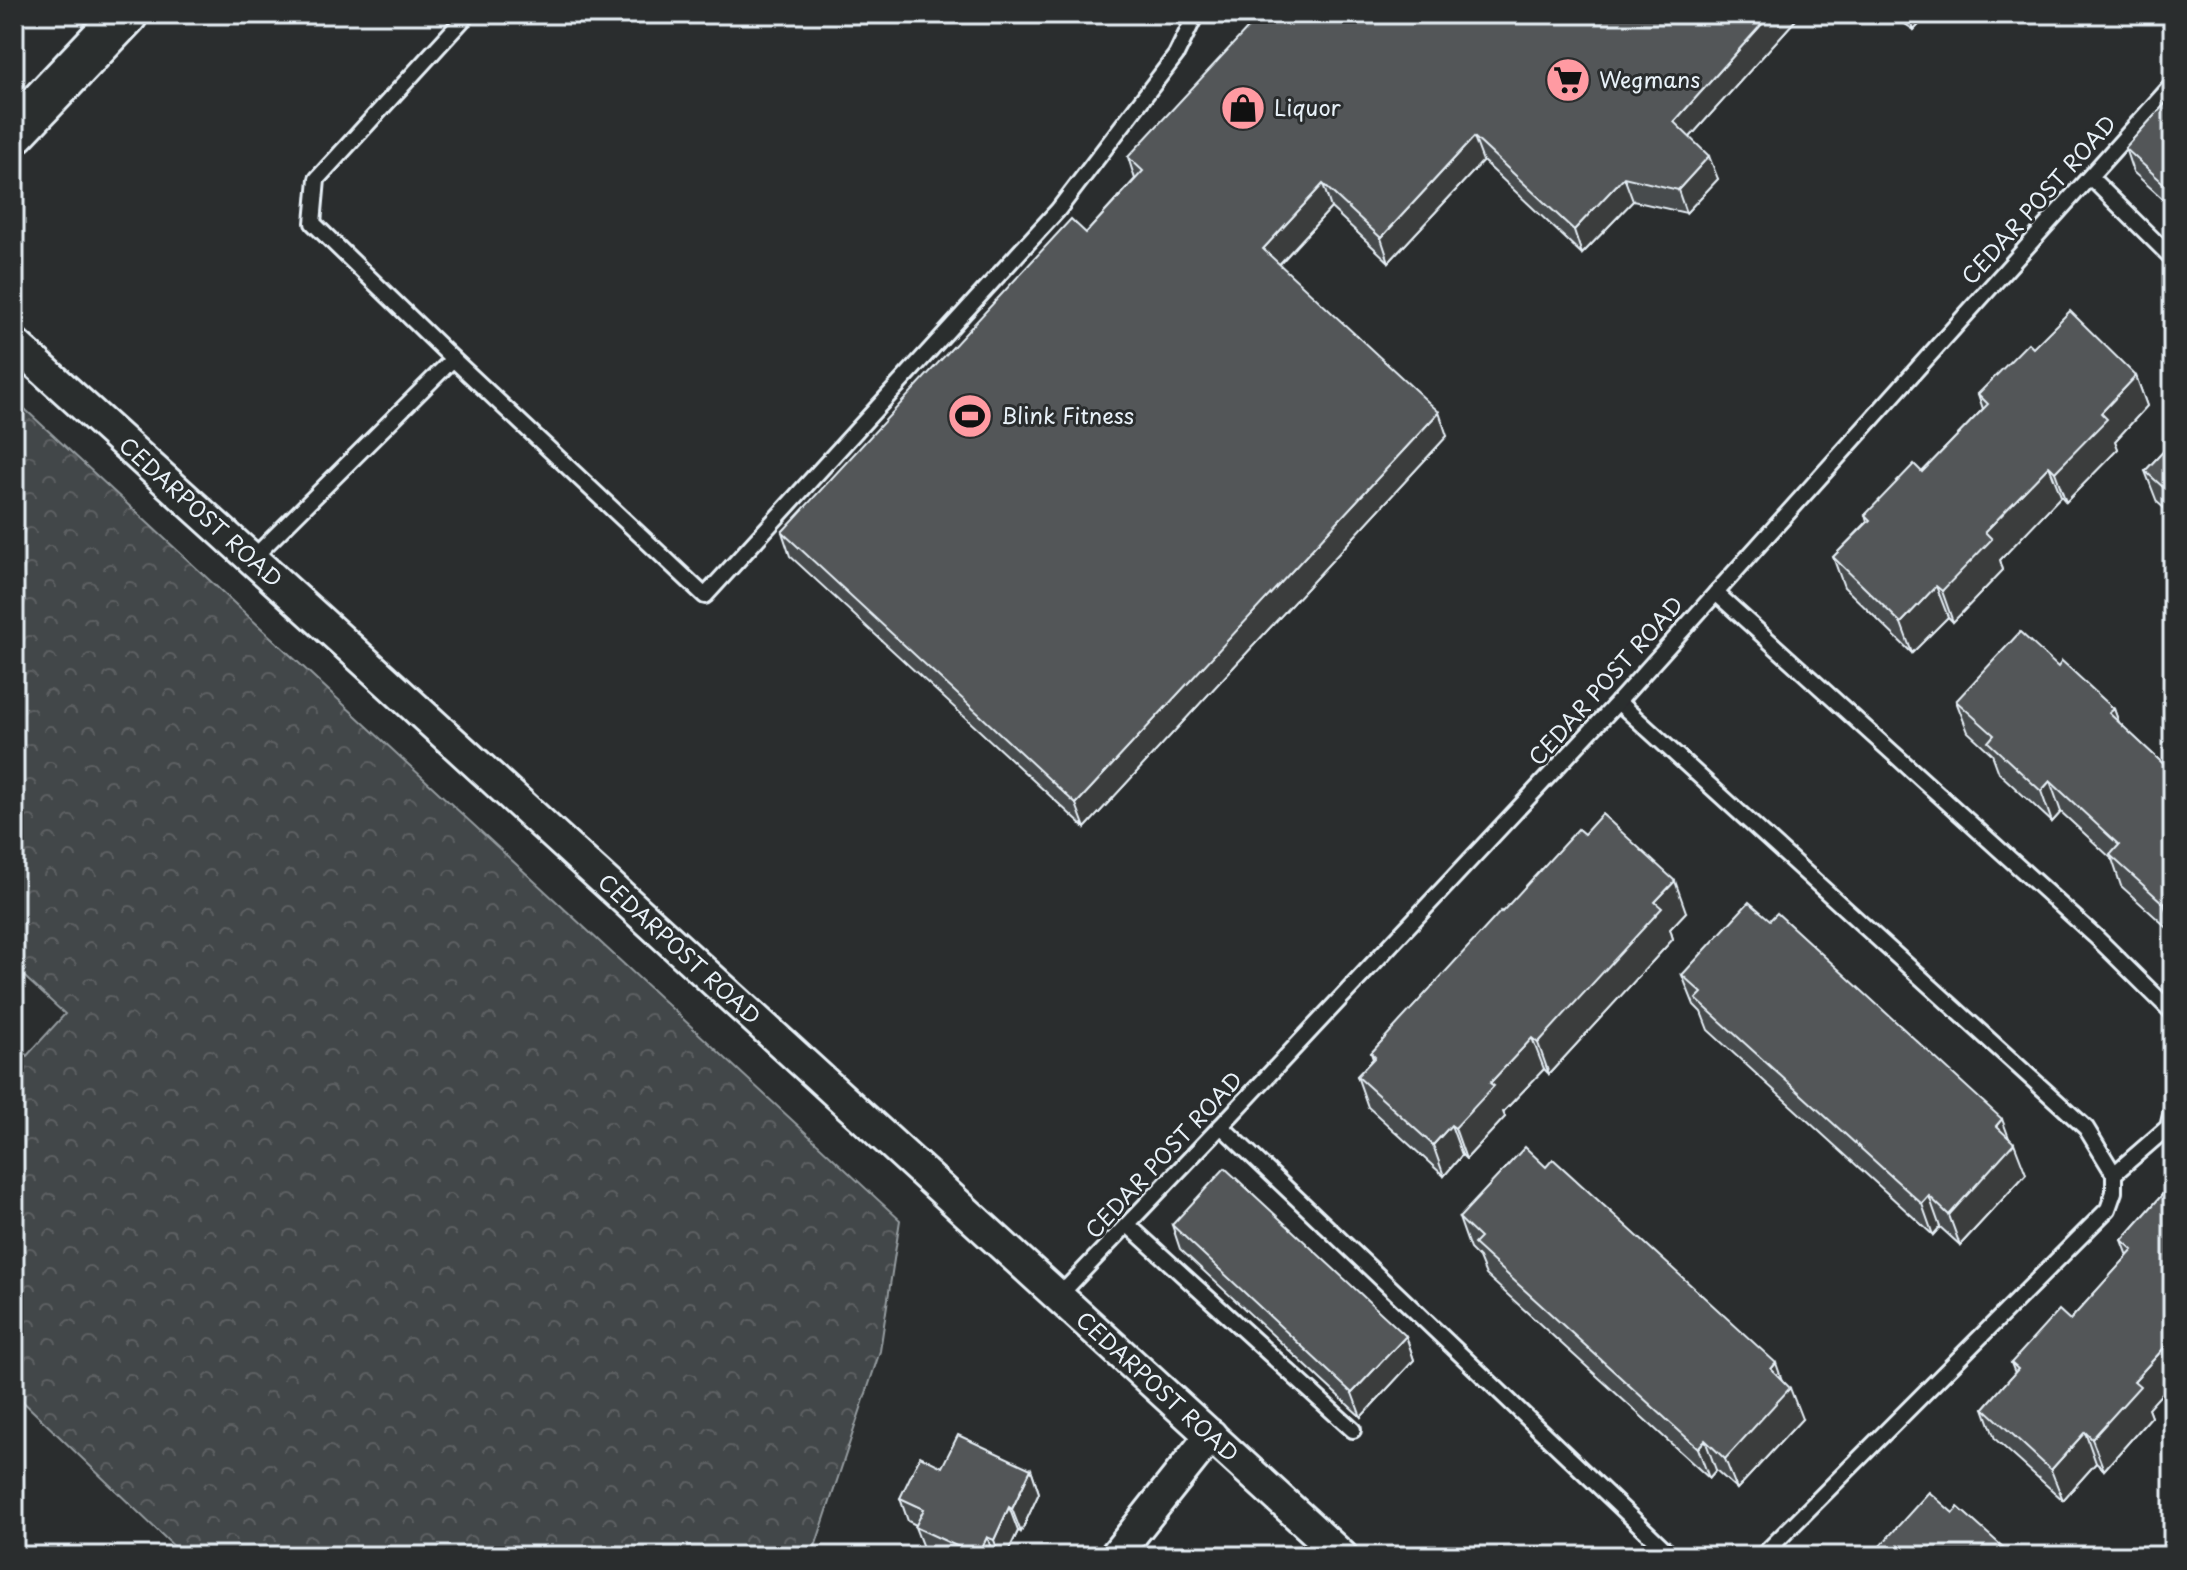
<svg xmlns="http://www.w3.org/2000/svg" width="2187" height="1570" font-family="'Playpen Sans',sans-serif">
  <defs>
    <pattern id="forest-crowns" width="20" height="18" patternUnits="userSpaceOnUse" patternTransform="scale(2)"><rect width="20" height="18" fill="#424648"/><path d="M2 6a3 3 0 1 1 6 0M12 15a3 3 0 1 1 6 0" fill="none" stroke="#5d6163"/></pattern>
  </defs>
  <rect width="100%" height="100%" fill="#2a2d2e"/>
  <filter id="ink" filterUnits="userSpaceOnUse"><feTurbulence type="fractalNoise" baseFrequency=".0125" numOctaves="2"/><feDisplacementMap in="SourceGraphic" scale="16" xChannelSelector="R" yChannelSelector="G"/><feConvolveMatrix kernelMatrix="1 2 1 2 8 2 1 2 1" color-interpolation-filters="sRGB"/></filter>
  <g filter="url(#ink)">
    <polygon fill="url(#forest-crowns)" stroke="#959ca0" stroke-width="2" points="14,399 900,1220 880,1351 812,1556 184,1556 14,1393 14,1070 65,1014 14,967"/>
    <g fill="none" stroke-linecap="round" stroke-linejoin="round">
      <g stroke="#e8f1f8" stroke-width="20">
        <g id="service">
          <polyline points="468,14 317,179 313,223 453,359 705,596 1058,210 1176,55 1196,14"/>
          <polyline points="2090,177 2173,259"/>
          <polyline points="252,559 453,359"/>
          <polyline points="1716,593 2095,936 2173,1013"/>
          <polyline points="1618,702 2086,1128 2114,1174 2114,1192 2108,1209 1762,1556"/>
          <polyline points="1221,1126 1672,1556"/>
          <polyline points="2114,1174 2168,1127 2173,1107"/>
          <polyline points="1128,1225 1353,1430"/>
          <polyline points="1058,1297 1221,1126 1618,702 2173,84"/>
        </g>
      </g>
      <g stroke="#e8f1f8" stroke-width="36">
        <g id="minor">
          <path id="s1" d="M14 343 349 647 1342 1556"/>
          <polyline points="1115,1556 1211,1435"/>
        </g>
      </g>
      <g stroke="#e8f1f8" stroke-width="48">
        <polyline id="secondary" points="14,132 126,14"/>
      </g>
      <use href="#service" stroke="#2a2d2e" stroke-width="14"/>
      <use href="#minor" stroke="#2a2d2e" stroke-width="30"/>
      <use href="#secondary" stroke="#2a2d2e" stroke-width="42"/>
    </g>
    <g fill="#474b4d" stroke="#e8f1f8" stroke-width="2">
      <polygon points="1801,14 1690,137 1718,179 1686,213 1633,201 1582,254 1483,161 1389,262 1331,208 1279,265 1447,436 1085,828 790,556 782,532 1086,233 1135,179 1128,157"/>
      <polygon points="1890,14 1929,14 1914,30"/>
      <polygon points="2173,95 2173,208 2133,172 2125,148"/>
      <polygon points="2033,348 2136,376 2147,406 2115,441 2118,449 2066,502 2061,496 2000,560 2003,570 1953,622 1948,617 1912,653 1844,587 1833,557 1867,522 1865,515 1922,472 1983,409 1978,394"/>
      <polygon points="2173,441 2173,516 2157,502 2145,471"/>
      <polygon points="2058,667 2114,709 2119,723 2173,773 2173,933 2121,886 2112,859 2061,812 2052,822 1999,773 1992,754 1968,732 1956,701"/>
      <polygon points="1584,834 1686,912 1670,929 1673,939 1549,1074 1544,1069 1503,1112 1505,1117 1466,1159 1462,1155 1444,1176 1368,1107 1357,1076 1373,1059 1371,1053 1502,912"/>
      <polygon points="1682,975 2009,1138 2026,1174 1960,1245 1940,1227 1933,1235 1708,1030 1701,1012 1694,1005"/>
      <polygon points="2170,1186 2148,1409 2151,1417 2104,1470 2096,1463 2063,1500 1995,1439 1984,1408 2015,1373 2011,1363 2070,1320 2128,1256 2122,1240"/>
      <polygon points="1459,1218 1802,1419 1737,1489 1716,1470 1709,1478 1486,1275 1479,1258 1470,1249"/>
      <polygon points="1172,1225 1406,1336 1414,1360 1361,1417 1180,1249"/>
      <polygon points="942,1467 1031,1469 1039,1493 1021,1532 1018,1531 1006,1556 936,1556 924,1550 915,1527 916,1525 908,1521 900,1498"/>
    </g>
    <g fill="#3a3d3e" stroke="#e8f1f8" stroke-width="2">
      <polygon points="1771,14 1801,14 1682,146 1674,122"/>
      <polygon points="1908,14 1929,14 1914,30"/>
      <polygon points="1474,137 1483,161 1389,262 1381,238"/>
      <polygon points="1709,156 1718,179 1686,213 1678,190"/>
      <polygon points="1624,177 1633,201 1582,254 1574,230"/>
      <polygon points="1323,184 1331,208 1271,273 1263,249"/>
      <polygon points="2136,376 2147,406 2115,441 2118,449 2066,502 2055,472 2101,413"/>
      <polygon points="1439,412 1447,436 1085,828 1076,804"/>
      <polygon points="2049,466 2061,496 2000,560 2003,570 1953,622 1942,591 1985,532"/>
      <polygon points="1936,586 1948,617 1912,653 1901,623"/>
      <polygon points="2114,709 2125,739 2109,713"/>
      <polygon points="2050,781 2061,812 2052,822 2041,791"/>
      <polygon points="1675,881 1686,912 1670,929 1673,939 1549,1074 1538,1043 1655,902"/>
      <polygon points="2169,898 2173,908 2173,930 2164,904"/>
      <polygon points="1532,1038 1544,1069 1503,1112 1505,1117 1466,1159 1455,1128 1490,1083"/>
      <polygon points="2002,1119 2012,1146 2014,1143 2026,1174 1960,1245 1949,1215 1996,1126"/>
      <polygon points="1451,1125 1462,1155 1444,1176 1433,1145"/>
      <polygon points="1929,1196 1940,1227 1933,1235 1922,1204"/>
      <polygon points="1406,1336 1414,1360 1361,1417 1352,1393"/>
      <polygon points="2173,1338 2173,1381 2148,1409 2151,1417 2104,1470 2092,1439 2134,1381"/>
      <polygon points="1776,1363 1786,1392 1790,1388 1802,1419 1737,1489 1725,1459 1771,1369"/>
      <polygon points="2085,1432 2096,1463 2063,1500 2051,1470"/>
      <polygon points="1705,1440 1716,1470 1709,1478 1698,1448"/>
      <polygon points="1031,1469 1039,1493 1021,1532 1012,1509"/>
      <polygon points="1009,1507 1018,1531 1006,1556 1000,1556 994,1540"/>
      <polygon points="987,1537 994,1556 978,1556"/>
    </g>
    <g fill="#535759" stroke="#e8f1f8" stroke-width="2">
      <polygon points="1261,14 1771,14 1674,122 1709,156 1678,190 1624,177 1574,230 1474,137 1381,238 1323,184 1263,249 1439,412 1076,804 782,532 1071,219 1086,233 1143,171 1128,157"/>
      <polygon points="2173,95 2173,192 2125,148"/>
      <polygon points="2070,311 2136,376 2101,413 2107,419 2055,472 2049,466 1985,532 1992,539 1942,591 1936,586 1901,623 1833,557 1870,520 1865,515 1914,464 1922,472 1988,404 1978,394 2028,343 2033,348"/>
      <polygon points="2173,441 2173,496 2145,471"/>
      <polygon points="2020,632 2058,667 2062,661 2114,709 2109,713 2173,773 2173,901 2169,898 2164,904 2110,855 2119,845 2050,781 2041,791 1988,742 1994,735 1956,701"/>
      <polygon points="1602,814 1675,881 1655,902 1662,908 1538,1043 1532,1038 1490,1083 1494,1086 1455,1128 1451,1125 1433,1145 1357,1076 1375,1057 1371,1053 1501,911 1502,912 1578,829 1584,834"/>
      <polygon points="1749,902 1770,920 1777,913 2002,1119 1996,1126 2014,1143 1949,1215 1929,1196 1922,1204 1696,999 1702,993 1682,975"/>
      <polygon points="1525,1147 1546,1167 1553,1159 1776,1363 1771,1369 1790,1388 1725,1459 1705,1440 1698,1448 1474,1244 1480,1238 1459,1218"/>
      <polygon points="1225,1168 1406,1336 1352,1393 1172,1225"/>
      <polygon points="2170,1186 2173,1188 2173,1338 2134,1381 2140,1386 2092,1439 2085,1432 2051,1470 1984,1408 2018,1369 2011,1363 2059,1310 2070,1320 2133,1250 2122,1240"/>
      <polygon points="958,1435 1031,1469 1012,1509 1009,1507 994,1540 987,1537 978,1556 915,1527 924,1509 900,1498 920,1456 942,1467"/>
      <polygon points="1929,1492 1953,1513 1958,1507 2013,1556 1871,1556"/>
    </g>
  </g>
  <defs>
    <g id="supermarket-disc" transform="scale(2.3)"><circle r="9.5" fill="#ff9aa2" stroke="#2a2d2e"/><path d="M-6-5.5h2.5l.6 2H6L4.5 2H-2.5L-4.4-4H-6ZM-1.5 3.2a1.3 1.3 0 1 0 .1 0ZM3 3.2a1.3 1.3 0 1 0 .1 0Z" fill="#111"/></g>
    <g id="shop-disc" transform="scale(2.3)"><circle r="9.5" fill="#ff9aa2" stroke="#2a2d2e"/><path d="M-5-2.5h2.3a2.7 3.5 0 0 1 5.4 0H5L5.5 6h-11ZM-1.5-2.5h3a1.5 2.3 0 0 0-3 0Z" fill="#111"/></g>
    <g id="stadium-disc" transform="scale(2.3)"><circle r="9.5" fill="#ff9aa2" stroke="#2a2d2e"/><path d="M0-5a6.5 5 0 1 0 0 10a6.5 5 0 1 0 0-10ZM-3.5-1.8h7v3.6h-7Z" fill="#111"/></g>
  </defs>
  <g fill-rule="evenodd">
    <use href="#supermarket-disc" x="1568" y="80"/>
    <use href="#shop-disc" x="1243" y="108"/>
    <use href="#stadium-disc" x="970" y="416"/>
  </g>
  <g text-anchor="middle" stroke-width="6" stroke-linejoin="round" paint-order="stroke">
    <g font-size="22" fill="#e8f1f8" stroke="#2a2d2e" text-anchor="start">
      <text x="1599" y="88">Wegmans</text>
      <text x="1274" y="116">Liquor</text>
      <text x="1001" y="424">Blink Fitness</text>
    </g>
    <g font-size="22" fill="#e8f1f8" stroke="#2a2d2e">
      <text transform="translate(2039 200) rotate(-48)" y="8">CEDAR POST ROAD</text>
      <text dy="8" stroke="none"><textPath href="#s1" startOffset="252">CEDARPOST ROAD</textPath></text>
      <text transform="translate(1606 681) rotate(-48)" y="8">CEDAR POST ROAD</text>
      <text dy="8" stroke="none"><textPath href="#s1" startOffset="900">CEDARPOST ROAD</textPath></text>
      <text transform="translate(1164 1155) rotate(-47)" y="8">CEDAR POST ROAD</text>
      <text dy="8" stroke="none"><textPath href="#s1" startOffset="1548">CEDARPOST ROAD</textPath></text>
    </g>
  </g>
  <rect width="2187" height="1570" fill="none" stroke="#2a2d2e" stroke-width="48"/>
  <rect x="24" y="24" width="2139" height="1522" fill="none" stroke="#e8f1f8" stroke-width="3" filter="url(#ink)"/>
</svg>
